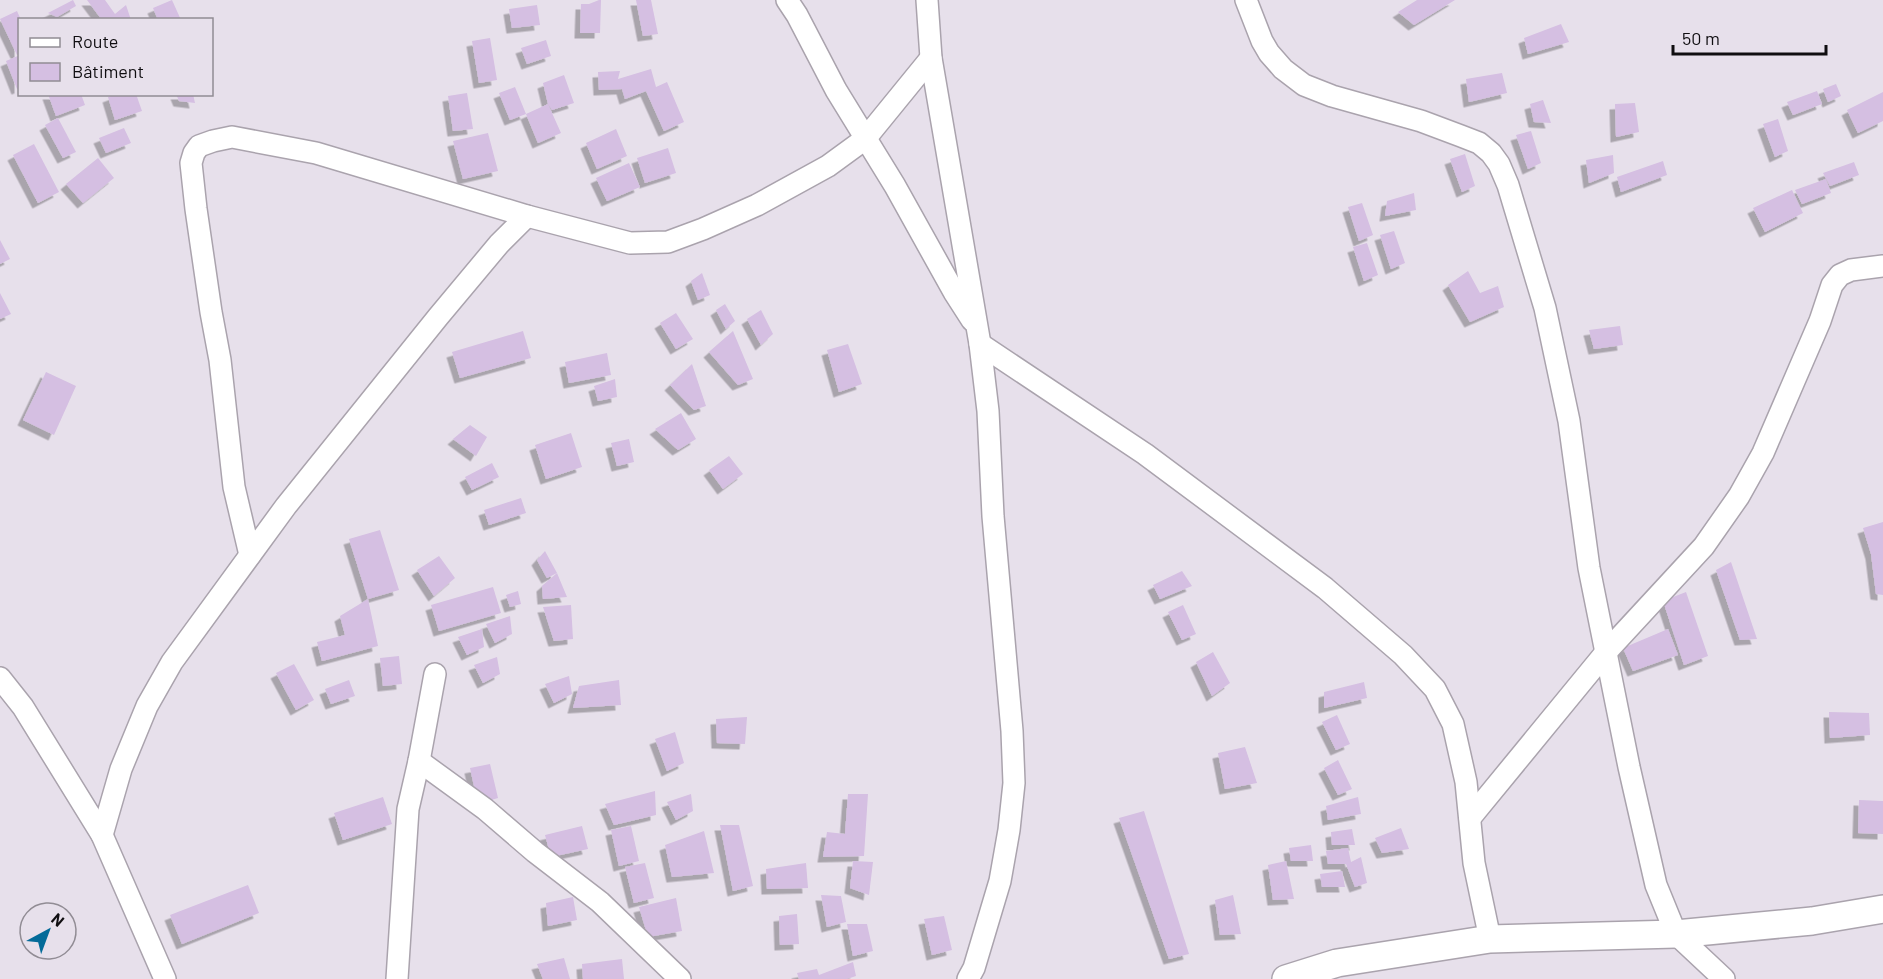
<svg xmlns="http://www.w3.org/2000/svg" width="1883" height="979" font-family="Barlow,sans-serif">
  <defs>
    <filter id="shadow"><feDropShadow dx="-5.5" dy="5.5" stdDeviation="0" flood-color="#0004"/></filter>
  </defs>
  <rect width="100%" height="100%" fill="#e7e0eb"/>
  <g fill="#d5bfe2" filter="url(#shadow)">
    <polygon points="73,0 76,6 57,17 48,13"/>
    <polygon points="87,0 105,0 115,14 126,5 131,20 102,20"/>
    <polygon points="172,0 181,20 158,20 153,8"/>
    <polygon points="599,0 601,0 600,33 580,33 581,4 589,4"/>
    <polygon points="636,0 651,0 658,34 643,36"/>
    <polygon points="1417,0 1455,0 1414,25 1398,12"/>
    <polygon points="537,5 540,25 512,28 509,9"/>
    <polygon points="17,11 21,20 20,20 20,54 17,55 0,19"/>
    <polygon points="1561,24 1569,42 1528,54 1524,38"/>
    <polygon points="490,38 497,80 479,83 472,41"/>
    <polygon points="546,40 551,56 527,64 521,48"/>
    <polygon points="20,55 20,88 17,89 6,61"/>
    <polygon points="651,69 656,87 667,82 684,122 664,131 646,91 625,99 622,89 599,90 598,72 620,71 618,79"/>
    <polygon points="1502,73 1507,93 1469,102 1466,79"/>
    <polygon points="564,75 574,103 552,110 548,104 561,133 538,143 526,114 510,120 499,93 515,87 526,114 548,104 543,83"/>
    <polygon points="1836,84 1841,96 1828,102 1823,89"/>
    <polygon points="1817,91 1822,104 1793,115 1787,102"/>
    <polygon points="1883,92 1883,121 1858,133 1847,110"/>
    <polygon points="467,93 473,129 453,131 448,96"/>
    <polygon points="48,94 81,94 85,105 56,116"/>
    <polygon points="116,94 136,94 142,111 115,120 108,97"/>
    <polygon points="176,94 193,94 195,103 179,101"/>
    <polygon points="1543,100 1551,123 1534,122 1530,104"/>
    <polygon points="1635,103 1639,132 1616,137 1615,104"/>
    <polygon points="58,118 76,152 63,158 45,125"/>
    <polygon points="1778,119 1788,151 1775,157 1763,124"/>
    <polygon points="124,128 131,143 106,153 99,138"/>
    <polygon points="616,129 627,156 597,169 586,143"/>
    <polygon points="1531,131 1541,163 1528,169 1516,135"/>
    <polygon points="488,133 498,171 463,179 453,141"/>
    <polygon points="34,144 59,192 38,203 13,155"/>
    <polygon points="668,148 676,173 645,183 637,158"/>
    <polygon points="1465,154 1475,186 1462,192 1450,159"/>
    <polygon points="1613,155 1614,173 1589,183 1586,160"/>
    <polygon points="98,158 114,178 83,203 66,184"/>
    <polygon points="1663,161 1667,175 1621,192 1617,177"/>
    <polygon points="1854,162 1859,175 1830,186 1823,173"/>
    <polygon points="629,163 640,187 607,201 596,178"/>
    <polygon points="1826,179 1831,193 1802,204 1795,190"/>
    <polygon points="1792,190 1803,213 1765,232 1753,208"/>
    <polygon points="1414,193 1416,210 1385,216 1387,201"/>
    <polygon points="1362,203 1373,235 1359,241 1348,207"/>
    <polygon points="1394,231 1405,263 1391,269 1380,235"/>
    <polygon points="0,240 10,259 0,264"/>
    <polygon points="1367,243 1378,275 1364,281 1353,247"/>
    <polygon points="1468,271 1480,293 1498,286 1504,307 1470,322 1448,285"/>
    <polygon points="702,273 710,295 698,300 691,281"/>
    <polygon points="0,293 11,314 0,319"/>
    <polygon points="725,304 735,321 726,329 716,310"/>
    <polygon points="761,310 773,334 761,345 747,319"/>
    <polygon points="676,313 693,339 676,349 660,323"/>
    <polygon points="1620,326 1623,345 1594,349 1589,330"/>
    <polygon points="523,331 531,358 460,378 452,352"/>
    <polygon points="733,331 753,379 738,385 709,352"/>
    <polygon points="848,344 862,384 839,392 827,350"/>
    <polygon points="607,353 611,375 569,383 565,362"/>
    <polygon points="692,364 706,406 694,410 670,385"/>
    <polygon points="46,372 76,386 54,435 23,420"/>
    <polygon points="615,379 617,397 598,401 594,386"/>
    <polygon points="681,413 696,439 678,450 655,429"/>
    <polygon points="470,425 487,437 476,456 453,439"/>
    <polygon points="571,433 582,467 546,479 535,445"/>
    <polygon points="629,439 634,462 617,466 611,443"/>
    <polygon points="729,456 743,474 723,489 709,470"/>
    <polygon points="492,463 499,477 472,490 465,477"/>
    <polygon points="521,498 526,513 489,525 484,510"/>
    <polygon points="1883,522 1883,595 1876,594 1871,554 1863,528"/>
    <polygon points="380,530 399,590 368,599 349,539"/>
    <polygon points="545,551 557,573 547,578 537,560"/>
    <polygon points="439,556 455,578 434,596 417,570"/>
    <polygon points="1731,562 1757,639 1740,640 1716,570"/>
    <polygon points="1182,571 1192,586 1160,599 1153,585"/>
    <polygon points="557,573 567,597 543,599 542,586"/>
    <polygon points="493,587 501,613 439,631 431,605"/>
    <polygon points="518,591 521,604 510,607 506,595"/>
    <polygon points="1686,592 1708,656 1684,665 1663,601"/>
    <polygon points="368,599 378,646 322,661 317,642 345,635 340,616"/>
    <polygon points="571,605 573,639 554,641 543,607"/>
    <polygon points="1183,605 1196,634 1182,640 1168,612"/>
    <polygon points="510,616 512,634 495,643 486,624"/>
    <polygon points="482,629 484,647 467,655 458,637"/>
    <polygon points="1668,629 1678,655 1633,671 1623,648"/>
    <polygon points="1213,652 1230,683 1212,696 1196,662"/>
    <polygon points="399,656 402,684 383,686 380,658"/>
    <polygon points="497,657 500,674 483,683 474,665"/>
    <polygon points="294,664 314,700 296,710 276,673"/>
    <polygon points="569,676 572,694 554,703 545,684"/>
    <polygon points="349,680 355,696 331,704 325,689"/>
    <polygon points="619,680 621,705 573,708 579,686"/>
    <polygon points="1364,682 1367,698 1324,708 1324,692"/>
    <polygon points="1829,712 1869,713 1870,735 1830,738"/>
    <polygon points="1337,715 1350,744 1336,750 1322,722"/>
    <polygon points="747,717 745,744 717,743 716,719"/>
    <polygon points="675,732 684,763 667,771 655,739"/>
    <polygon points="1245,747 1257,783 1225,789 1218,753"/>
    <polygon points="1338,760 1352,789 1338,795 1324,768"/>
    <polygon points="490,764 498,798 478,804 470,768"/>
    <polygon points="655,791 656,815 614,825 605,804"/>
    <polygon points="691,794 693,811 676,820 667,802"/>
    <polygon points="848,794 868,794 864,856 823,857 827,832 845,834"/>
    <polygon points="383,797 392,824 343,840 334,813"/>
    <polygon points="1358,797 1361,814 1328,820 1326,806"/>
    <polygon points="1859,800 1883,801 1883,834 1858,833"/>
    <polygon points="1144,811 1189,954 1169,959 1119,818"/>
    <polygon points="720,825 739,825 753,886 733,891"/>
    <polygon points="582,826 588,849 551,857 545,835"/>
    <polygon points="631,826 639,861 619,866 611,830"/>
    <polygon points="1401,828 1409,849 1382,853 1375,838"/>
    <polygon points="1352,829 1355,845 1332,845 1331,832"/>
    <polygon points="704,831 714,873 672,877 665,845"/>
    <polygon points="1311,845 1313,861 1291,861 1289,848"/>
    <polygon points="1348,848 1351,862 1361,857 1367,883 1355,887 1346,864 1328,864 1326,851"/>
    <polygon points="853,861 873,862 869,895 850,888"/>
    <polygon points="1286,861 1294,899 1273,900 1268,865"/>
    <polygon points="645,863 654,898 634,903 625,867"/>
    <polygon points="806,863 808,888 767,889 766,869"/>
    <polygon points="1342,871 1345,887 1322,887 1320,874"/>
    <polygon points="248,885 259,913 182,944 170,915"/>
    <polygon points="821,895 841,896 846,922 827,927"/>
    <polygon points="1233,895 1241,934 1220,935 1215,900"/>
    <polygon points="573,897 577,920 548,926 546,903"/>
    <polygon points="676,898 682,931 648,937 639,907"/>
    <polygon points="797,914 799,944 780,945 779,916"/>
    <polygon points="944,916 952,950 932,955 924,919"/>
    <polygon points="847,924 867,924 873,951 853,956"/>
    <polygon points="564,958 570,979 543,979 537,964"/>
    <polygon points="622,959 624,979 583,979 582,964"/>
    <polygon points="853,962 856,976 847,979 799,979 797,973 817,969 819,975"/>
  </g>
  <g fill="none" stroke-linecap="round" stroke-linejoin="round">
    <g stroke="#aaa3ad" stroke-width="24">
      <g id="minor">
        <polyline points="787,0 797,15 836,90 895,186 954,292 972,320"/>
        <polyline points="927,0 931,58 980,344 988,411 993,516 1012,731 1014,783 1009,830 1000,881 974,968 968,979"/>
        <polyline points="1246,0 1262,41 1269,53 1283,69 1304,85 1332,96 1421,121 1461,136 1479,143 1491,153 1499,164 1508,185 1545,308 1569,421 1589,568 1629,767 1656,885 1676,934 1724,979"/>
        <polyline points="980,344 1145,454 1325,588 1403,655 1435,689 1453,724 1466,782 1474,863 1490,939"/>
        <polyline points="250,555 234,487 220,360 211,312 196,209 191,163 194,153 199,146 213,141 232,137 316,153 527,216 630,243 668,242 703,229 757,205 828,166 865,139 931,58"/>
        <polyline points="0,678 23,707 102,835 165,979"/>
        <polyline points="419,761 485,809 535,852 600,902 680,979"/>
        <polyline points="1470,818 1607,651 1704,546 1739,496 1763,453 1820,321 1832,285 1840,275 1851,270 1883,266"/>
        <polyline points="102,835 121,769 147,706 172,662 286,506 438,317 499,244 527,216"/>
        <polyline points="397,979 408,809 419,761 435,674"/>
      </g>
    </g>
    <g stroke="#aaa3ad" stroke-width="30">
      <polyline id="major" points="1286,979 1337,963 1490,939 1676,934 1812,921 1883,909"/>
    </g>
    <use href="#minor" stroke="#fff" stroke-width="21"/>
    <use href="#major" stroke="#fff" stroke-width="27"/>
  </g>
  <rect x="18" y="18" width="195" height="78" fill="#e7e0eb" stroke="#918c94" stroke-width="1.5"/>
  <rect x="30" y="38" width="30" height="9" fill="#ffffff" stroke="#918c94" stroke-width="1.5"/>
  <text x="72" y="48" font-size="18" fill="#100e11">Route</text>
  <rect x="30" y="63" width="30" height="18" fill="#d5bfe2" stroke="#918c94" stroke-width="1.5"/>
  <text x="72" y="78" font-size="18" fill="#100e11">Bâtiment</text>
  <g transform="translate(48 931) rotate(41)"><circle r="28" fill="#e7e0eb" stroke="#918c94" stroke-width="1.5"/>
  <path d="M0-4.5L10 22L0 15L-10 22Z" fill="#046b99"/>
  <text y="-9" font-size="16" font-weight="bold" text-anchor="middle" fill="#100e11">N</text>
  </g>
  <path d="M1673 45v9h153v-9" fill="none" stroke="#100e11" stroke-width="3"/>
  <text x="1682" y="45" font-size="18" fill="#100e11" stroke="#e7e0eb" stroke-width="4.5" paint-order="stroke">50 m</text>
</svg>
